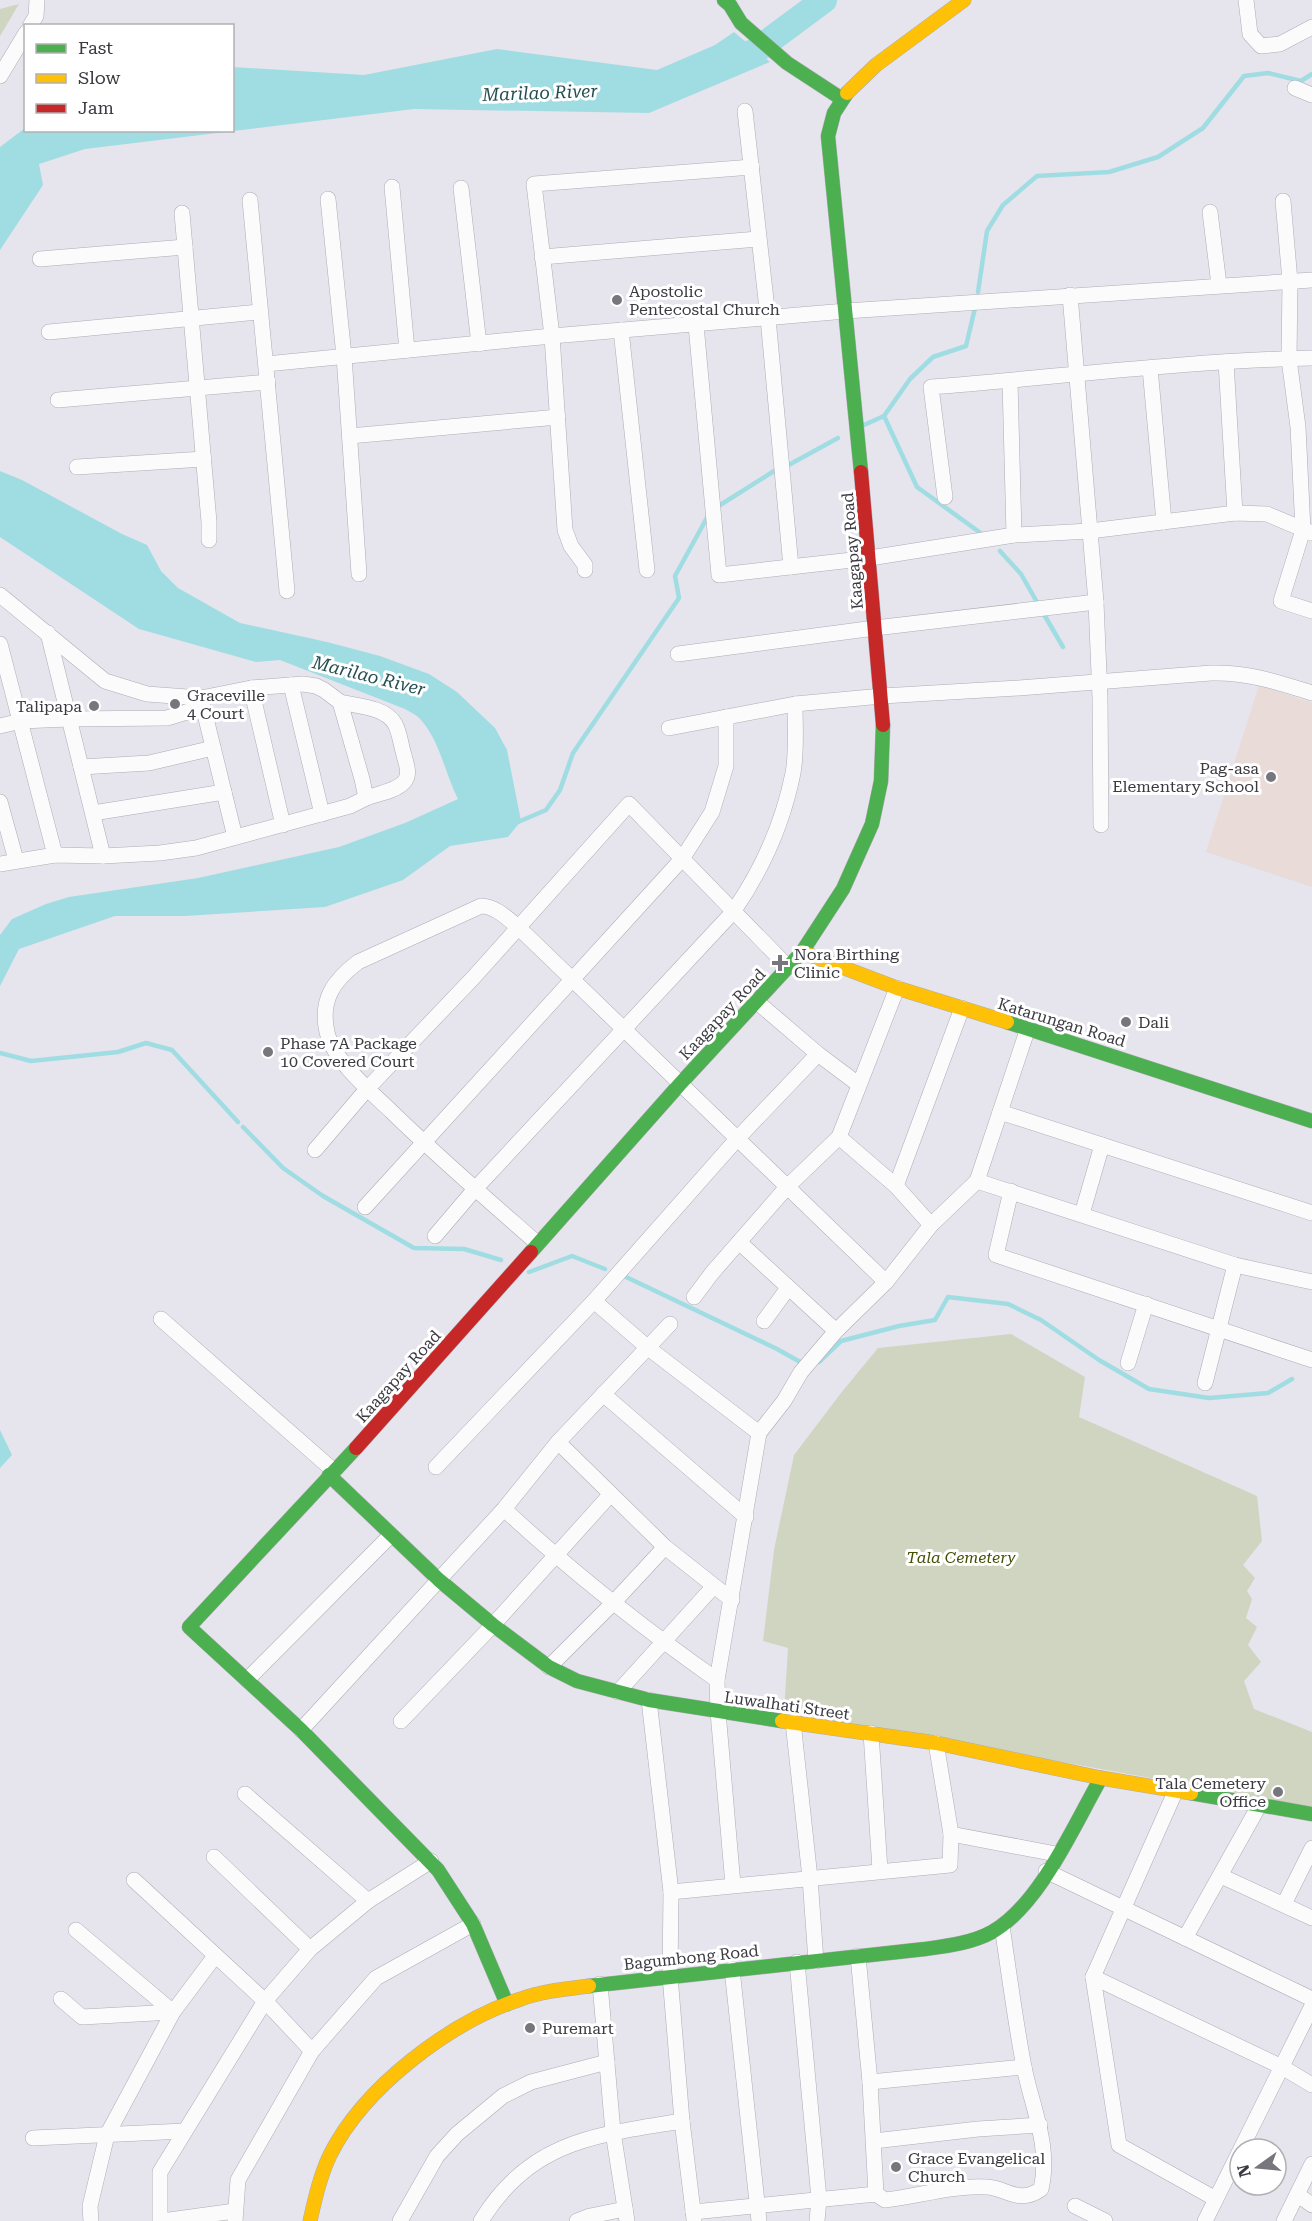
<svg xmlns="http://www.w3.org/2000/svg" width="1312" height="2221" font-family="'Roboto Serif',serif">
  <rect width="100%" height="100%" fill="#e6e4ed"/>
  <polygon fill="#e8dbd8" points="1259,685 1312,703 1312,887 1206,852"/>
  <g fill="#d0d5c2">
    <polygon points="19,4 0,36 0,9"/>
    <polygon points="1011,1334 1085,1377 1079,1417 1257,1496 1262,1541 1243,1565 1255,1578 1247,1591 1252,1599 1246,1618 1257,1627 1248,1645 1261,1662 1244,1681 1254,1709 1312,1732 1312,1807 784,1712 788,1648 763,1641 774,1550 794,1455 841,1393 878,1348"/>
  </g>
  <g fill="#a0dde2">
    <polygon points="734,32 770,62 649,113 414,109 85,149 39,164 43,185 0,250 0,147 25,128 26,130 232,130 233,67 364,75 497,49 657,70 715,45"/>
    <path d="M0 471 22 480 122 534 147 545 161 571 178 588 240 623 327 642 380 656 429 674 457 692 495 728 507 750 521 821 508 837 450 846 403 880 325 907 185 916H115L19 949 0 986V935L12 919 46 904 69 897 198 878 339 847 405 823 458 799C445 774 440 741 421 720 417 715 410 712 405 709L280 660 256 662 139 629 0 537Z"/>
    <polygon points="0,1430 12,1455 0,1468"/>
  </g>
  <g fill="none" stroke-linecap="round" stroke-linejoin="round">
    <g stroke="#a0dde2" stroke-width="4.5">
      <polyline points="978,292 987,231 1003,205 1037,176 1109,172 1158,157 1203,128 1244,76 1268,73 1301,81 1312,74"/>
      <polyline points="884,416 917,487 982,534"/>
      <polyline points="864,425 884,416 910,379 933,357 966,346 975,308"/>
      <polyline points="785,467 838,438"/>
      <polyline points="717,507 774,471"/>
      <polyline points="1000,551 1021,574 1038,604"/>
      <polyline points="1042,611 1063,647"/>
      <polyline points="518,822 546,810 560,790 573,753 679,598 675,576 709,514"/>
      <polyline points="0,1053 31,1061 118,1052 146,1043 172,1050 238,1122"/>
      <polyline points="243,1127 283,1168 323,1196 414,1248 464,1249 501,1260"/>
      <polyline points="529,1272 572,1256 605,1269"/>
      <polyline points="624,1276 777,1349 802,1363"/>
      <polyline points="819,1362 841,1341 899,1326 935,1320 948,1297 1008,1304 1041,1320 1099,1360 1149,1389 1209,1398 1268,1393 1292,1379"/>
    </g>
    <polyline stroke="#a0dde2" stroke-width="26" points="743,56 754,52 824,0"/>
    <g stroke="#aeacb4" stroke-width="16">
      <g id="street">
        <polyline points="1246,0 1250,34 1261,46 1280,44 1312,27"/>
        <polyline points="30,26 36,16 37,0"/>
        <polyline points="0,76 26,33"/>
        <polyline points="1295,88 1312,95"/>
        <polyline points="745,111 768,318 791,567"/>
        <polyline points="392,187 407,350"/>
        <polyline points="461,188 479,344"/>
        <polyline points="328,199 344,356 359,574"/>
        <polyline points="250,200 287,591"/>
        <polyline points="1283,201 1290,281 1289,359 1298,427 1303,530 1281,601 1312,611"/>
        <polyline points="1210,212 1219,285"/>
        <polyline points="182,213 209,522 209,540"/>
        <polyline points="542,257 758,239"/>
        <polyline points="40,259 185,247"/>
        <polyline points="1070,295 1096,602 1100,698 1101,825"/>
        <polyline points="696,325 719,575 870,558 1014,535 1090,531 1235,513 1267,514 1312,533"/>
        <polyline points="621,330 647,570"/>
        <polyline points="49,332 259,312"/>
        <polyline points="1226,362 1235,513"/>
        <polyline points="266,364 552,336 846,311 1312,280"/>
        <polyline points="1150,368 1164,522"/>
        <polyline points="1010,381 1014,535"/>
        <polyline points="58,400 268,382"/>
        <polyline points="350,436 558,417"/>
        <polyline points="77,467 204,459"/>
        <path d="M945 497 931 387C1058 377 1185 361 1312 358"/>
        <polyline points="585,570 585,565 571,546 565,530 552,336 534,184 752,167"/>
        <polyline points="0,595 105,681 147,694 201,698 251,688 303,684 316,686 324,690 340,702 362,779 366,798 350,806 196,848 160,853 103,856 55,855 0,864"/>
        <polyline points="48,633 103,856"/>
        <polyline points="0,644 55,855"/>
        <polyline points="678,654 875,628 1096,602"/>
        <polyline points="291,685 322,814"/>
        <polyline points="251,688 283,825"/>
        <polyline points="201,698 235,837"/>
        <path d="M340 702C357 706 386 707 395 724 400 733 401 746 404 755 406 764 411 774 404 782 396 791 377 794 366 798"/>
        <polyline points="0,726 21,721 68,719 167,718 203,707"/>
        <path d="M669 728 795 704 882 696 1019 688 1211 673C1248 672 1277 682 1312 693"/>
        <polyline points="81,767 149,763 213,748"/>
        <polyline points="0,802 16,860"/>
        <polyline points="93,813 224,792"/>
        <polyline points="756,1001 818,1054 858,1084"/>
        <polyline points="1000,1112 1312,1213"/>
        <polyline points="839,1137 896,1186 931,1225"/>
        <polyline points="315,1150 367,1089 473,978 629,804 788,967"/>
        <polyline points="977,1181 1235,1265 1312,1282"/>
        <polyline points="896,1186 962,1008"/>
        <polyline points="1011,1191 996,1255 1312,1360"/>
        <polyline points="365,1207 682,859 712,812 726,766 726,717"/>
        <polyline points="1082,1214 1102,1145"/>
        <path d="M435 1236 475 1189 733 912C762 870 783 823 793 773 797 751 795 726 795 704"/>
        <polyline points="739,1242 836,1331"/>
        <path d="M537 1243C488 1200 439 1158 392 1112 371 1092 333 1060 327 1032 320 1000 333 981 358 962L481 906C495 906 507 918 518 927L886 1282"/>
        <polyline points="694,1297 712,1273 787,1187 839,1137 897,988"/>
        <polyline points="594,1301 647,1347 759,1433"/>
        <polyline points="161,1319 334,1471"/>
        <polyline points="764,1321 788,1288"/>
        <polyline points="1128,1363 1146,1304"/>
        <polyline points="1205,1383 1235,1265"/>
        <polyline points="603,1394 746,1517"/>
        <polyline points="558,1442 665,1547 732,1600"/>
        <polyline points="436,1467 594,1301 737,1139 818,1054"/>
        <path d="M504 1509C571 1571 643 1628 717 1680"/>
        <polyline points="549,1667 614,1602 665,1547"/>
        <polyline points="247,1680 391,1535"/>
        <polyline points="618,1692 714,1586"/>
        <polyline points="649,1700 671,1892 670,1976 682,2121 694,2219"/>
        <polyline points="401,1721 493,1625 610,1495"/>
        <polyline points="793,1722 810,1878 816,1961"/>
        <polyline points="301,1730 504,1509 558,1442 670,1324"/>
        <polyline points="871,1733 880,1870"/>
        <polyline points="1176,1790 1093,1977 1119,2145 1214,2198"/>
        <polyline points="245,1794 368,1901"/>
        <polyline points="951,1834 1056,1854"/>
        <polyline points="214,1857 310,1949"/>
        <polyline points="1046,1871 1312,1999"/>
        <polyline points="1221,1876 1312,1918"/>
        <polyline points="134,1880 265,2001 312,2051"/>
        <polyline points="733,1885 718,1712 717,1680 759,1433 784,1401 801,1372 836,1331 886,1282 931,1225 977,1181 1028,1028"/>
        <polyline points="671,1892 950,1865 951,1834 936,1743"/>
        <polyline points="1284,1904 1312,1848"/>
        <polyline points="76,1930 173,2012"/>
        <polyline points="1185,1938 1260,1804"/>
        <polyline points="858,1956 870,2082 876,2194"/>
        <polyline points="797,1962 819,2199 817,2221"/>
        <polyline points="732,1969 759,2221"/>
        <polyline points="1093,1977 1282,2067 1312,2085"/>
        <polyline points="600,1984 613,2132 627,2221"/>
        <polyline points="61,1999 82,2017 173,2012"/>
        <polyline points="870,2082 1024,2067"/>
        <polyline points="33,2138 185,2131"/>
        <polyline points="874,2141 978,2129 1040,2125"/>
        <polyline points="1298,2195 1312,2205"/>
        <polyline points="1075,2206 1105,2221"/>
        <path d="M693 2212 876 2194 885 2200C919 2196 953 2185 987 2187 1007 2188 1019 2205 1041 2189 1051 2147 1032 2107 1024 2067 1015 2020 1009 1973 1002 1926"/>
        <polyline points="91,2221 90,2206 107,2135 173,2012 215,1956"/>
        <polyline points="160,2221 160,2172 265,2001 310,1949 368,1901 431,1861"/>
        <polyline points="162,2221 235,2211"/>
        <polyline points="235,2221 238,2180 312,2051 376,1978 473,1924"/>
        <polyline points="400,2221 437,2156 457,2134 503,2096 531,2082 607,2062"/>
        <path d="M481 2221C530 2140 597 2135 682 2121"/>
        <polyline points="577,2221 590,2216 625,2209"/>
        <polyline points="1205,2221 1312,2006"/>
        <polyline points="1284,2221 1312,2164"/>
      </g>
    </g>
    <g stroke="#aeacb4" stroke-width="15">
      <g id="fast">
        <polyline points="724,0 730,5 741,23 787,63 842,99"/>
        <polyline points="847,93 834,113 828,136 861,472"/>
        <polyline points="1007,1022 1312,1121"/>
        <polyline points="531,1252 680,1084 802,952 843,889 872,824 881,781 883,725"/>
        <polyline points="356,1448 189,1627 301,1730 438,1870 473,1924 507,2004"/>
        <polyline points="329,1475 439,1580 493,1625 549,1667 577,1681 649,1700 782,1721"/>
        <polyline points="1191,1793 1312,1814"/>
        <path d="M589 1986 925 1949C947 1946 972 1943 992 1932 1040 1905 1074 1825 1101 1778"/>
      </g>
    </g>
    <g stroke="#aeacb4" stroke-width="15">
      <g id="slow">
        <polyline points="847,93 876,65 964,0"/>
        <polyline points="802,952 897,988 1007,1022"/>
        <polyline points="782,1721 936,1743 1101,1778 1191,1793"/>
        <path d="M310 2221C315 2199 320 2176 330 2155 364 2087 450 2022 521 1999 543 1991 566 1989 589 1986"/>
      </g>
    </g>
    <g stroke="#aeacb4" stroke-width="15">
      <g id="jam">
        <polyline points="861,472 883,725"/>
        <polyline points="356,1448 531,1252"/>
      </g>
    </g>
    <use href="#street" stroke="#fbfbfc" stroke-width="15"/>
    <use href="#fast" stroke="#4caf50" stroke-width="14"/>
    <use href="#slow" stroke="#ffc107" stroke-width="14"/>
    <use href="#jam" stroke="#c62828" stroke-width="14"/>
  </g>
  <g fill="#78767d" stroke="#fff" stroke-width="2">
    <circle cx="617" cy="300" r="6"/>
    <circle cx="175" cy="704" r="6"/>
    <circle cx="94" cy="706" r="6"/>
    <circle cx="1271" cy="777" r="6"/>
    <path d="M777 954h6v6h6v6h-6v6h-6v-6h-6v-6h6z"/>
    <circle cx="1126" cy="1022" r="6"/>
    <circle cx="268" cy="1052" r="6"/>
    <circle cx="1278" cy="1792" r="6"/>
    <circle cx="530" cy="2028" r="6"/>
    <circle cx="896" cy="2167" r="6"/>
  </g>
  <g text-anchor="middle" stroke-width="6" stroke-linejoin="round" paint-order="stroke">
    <g font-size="16" fill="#3c3a41" stroke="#fff" text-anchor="start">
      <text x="629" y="297">Apostolic<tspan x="629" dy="18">Pentecostal Church</tspan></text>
      <text x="187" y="701">Graceville<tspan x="187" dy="18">4 Court</tspan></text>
      <text x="82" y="712" text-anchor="end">Talipapa</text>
      <text x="1259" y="774" text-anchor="end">Pag-asa<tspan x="1259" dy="18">Elementary School</tspan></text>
      <text x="794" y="960">Nora Birthing<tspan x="794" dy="18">Clinic</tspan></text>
      <text x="1138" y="1028">Dali</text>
      <text x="280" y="1049">Phase 7A Package<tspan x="280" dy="18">10 Covered Court</tspan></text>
      <text x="1266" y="1789" text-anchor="end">Tala Cemetery<tspan x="1266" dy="18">Office</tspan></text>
      <text x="542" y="2034">Puremart</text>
      <text x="908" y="2164">Grace Evangelical<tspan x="908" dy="18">Church</tspan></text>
    </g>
    <g font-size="16" fill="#3c3a41" stroke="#fff">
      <text transform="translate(852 551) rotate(-95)" y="6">Kaagapay Road</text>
      <text transform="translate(722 1014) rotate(-47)" y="6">Kaagapay Road</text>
      <text transform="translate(1062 1022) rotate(17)" y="6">Katarungan Road</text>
      <text transform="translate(398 1376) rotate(-48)" y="6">Kaagapay Road</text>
      <text transform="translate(787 1705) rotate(8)" y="6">Luwalhati Street</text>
      <text transform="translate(691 1957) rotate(-6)" y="6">Bagumbong Road</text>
    </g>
    <g font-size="16" font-style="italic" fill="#455006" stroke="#fff">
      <text x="961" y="1563">Tala Cemetery</text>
    </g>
    <g font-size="18" font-style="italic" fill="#264f51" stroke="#fff">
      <text transform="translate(540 93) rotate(-2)" y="6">Marilao River</text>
      <text transform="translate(369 676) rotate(14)" y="6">Marilao River</text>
    </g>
  </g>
  <rect x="24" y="24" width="210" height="108" fill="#ffffff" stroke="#b1b0b3" stroke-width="1.5"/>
  <rect x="36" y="44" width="30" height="9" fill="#4caf50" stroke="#b1b0b3" stroke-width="1.5"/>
  <text x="78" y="54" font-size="18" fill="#3c3a41">Fast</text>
  <rect x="36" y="74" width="30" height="9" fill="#ffc107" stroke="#b1b0b3" stroke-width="1.5"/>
  <text x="78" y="84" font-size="18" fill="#3c3a41">Slow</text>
  <rect x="36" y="104" width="30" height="9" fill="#c62828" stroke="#b1b0b3" stroke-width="1.5"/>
  <text x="78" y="114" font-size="18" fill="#3c3a41">Jam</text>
  <g transform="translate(1258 2167) rotate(255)"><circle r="28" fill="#ffffff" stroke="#b1b0b3" stroke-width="1.5"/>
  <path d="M0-4.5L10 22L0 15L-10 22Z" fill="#78767d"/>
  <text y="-9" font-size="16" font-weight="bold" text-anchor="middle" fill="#3c3a41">N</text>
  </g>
</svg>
